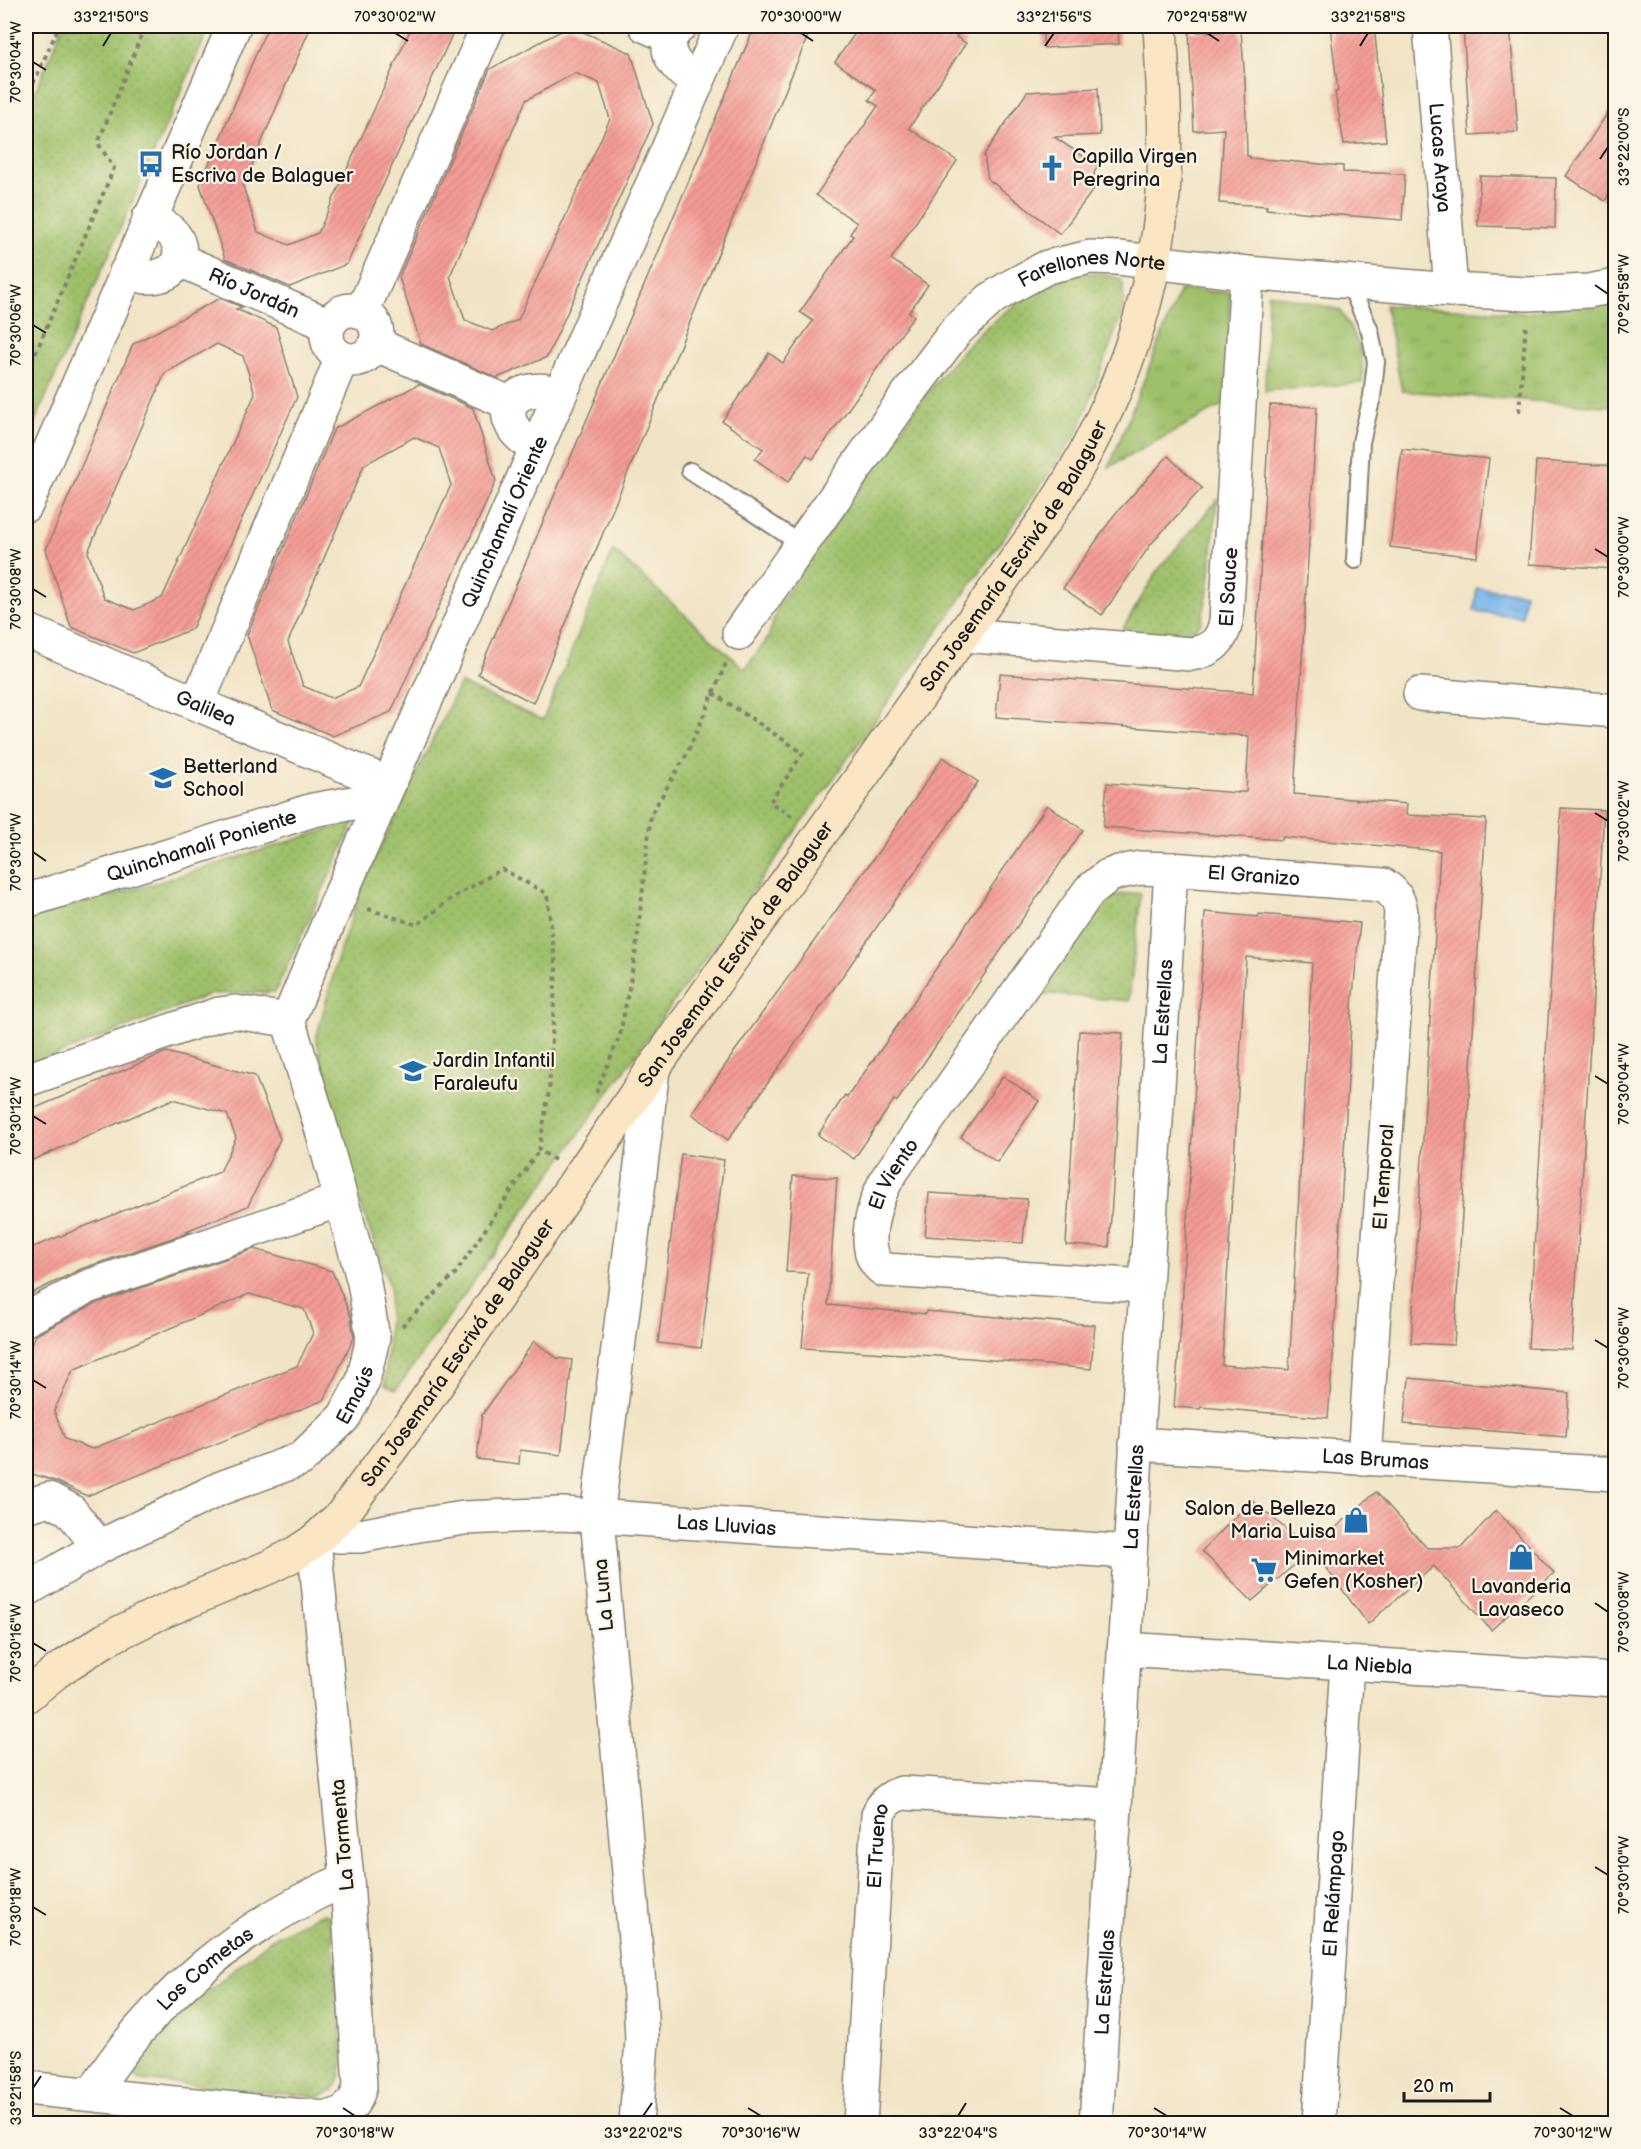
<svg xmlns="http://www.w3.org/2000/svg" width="1641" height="2149" font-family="'Balsamiq Sans',sans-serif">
  <defs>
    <pattern id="grass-tufts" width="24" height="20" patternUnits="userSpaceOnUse" patternTransform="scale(1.5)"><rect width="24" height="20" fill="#9dc069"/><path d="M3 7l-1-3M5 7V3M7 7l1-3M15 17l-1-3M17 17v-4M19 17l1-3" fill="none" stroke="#87a45a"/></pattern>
    <pattern id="park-dots" width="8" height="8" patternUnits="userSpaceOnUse" patternTransform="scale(1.5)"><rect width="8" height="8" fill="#9dc069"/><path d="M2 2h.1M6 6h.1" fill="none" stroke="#87a45a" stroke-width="1.8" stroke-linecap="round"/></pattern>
    <pattern id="water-ripples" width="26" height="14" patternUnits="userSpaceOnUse" patternTransform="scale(1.5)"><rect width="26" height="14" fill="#7bb6ec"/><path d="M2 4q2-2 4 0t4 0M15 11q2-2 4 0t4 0" fill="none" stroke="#6493be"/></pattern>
    <pattern id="building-hatch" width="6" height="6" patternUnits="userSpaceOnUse" patternTransform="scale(1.5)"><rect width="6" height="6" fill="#f49b95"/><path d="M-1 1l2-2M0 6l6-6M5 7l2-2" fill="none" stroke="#d18580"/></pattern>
  </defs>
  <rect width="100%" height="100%" fill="#fcf5e5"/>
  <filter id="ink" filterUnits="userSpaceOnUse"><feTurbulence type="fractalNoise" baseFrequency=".0167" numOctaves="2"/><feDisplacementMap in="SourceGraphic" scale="12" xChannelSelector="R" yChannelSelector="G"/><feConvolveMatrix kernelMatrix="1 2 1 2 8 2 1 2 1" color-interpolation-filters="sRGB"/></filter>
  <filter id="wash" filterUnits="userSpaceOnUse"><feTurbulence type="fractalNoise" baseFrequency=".008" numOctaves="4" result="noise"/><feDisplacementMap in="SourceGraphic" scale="24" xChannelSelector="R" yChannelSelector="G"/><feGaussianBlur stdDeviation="1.35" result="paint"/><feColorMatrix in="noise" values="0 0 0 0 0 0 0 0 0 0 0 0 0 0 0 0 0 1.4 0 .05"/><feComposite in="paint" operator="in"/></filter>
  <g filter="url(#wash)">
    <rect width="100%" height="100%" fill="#f1e4c6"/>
    <g fill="url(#grass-tufts)" stroke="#5c6e42" stroke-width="1.5">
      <polygon points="1180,290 1230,292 1228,402 1109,467"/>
      <path d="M1268 293 1340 310C1356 339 1365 348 1362 383L1265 391Z"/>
      <polygon points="1615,296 1615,407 1402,391 1385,305 1527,313"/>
    </g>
    <g fill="url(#park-dots)" stroke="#5c6e42" stroke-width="1.5">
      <polygon points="63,26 210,26 26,442 26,113"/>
      <path d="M1080 273 1103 274 1120 279 1123 283 1124 308 1078 432 881 712 396 1390 385 1385 390 1288 347 1166 316 1038 340 950 364 882 460 683 543 720 613 550 745 669 768 638 778 605C811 558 844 511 878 463 934 383 981 305 1080 273Z"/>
      <polygon points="1217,500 1208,592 1201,623 1187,637 1122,630 1158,570"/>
      <polygon points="355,821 275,992 211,994 26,1067 26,917 143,887"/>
      <polygon points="1141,893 1129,1001 1038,993 1052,968 1102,901 1122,894"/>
      <path d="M325 1914 331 1920 343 2061C340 2083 339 2092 316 2097L139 2080 134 2075 133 2069 142 2055 186 2010 270 1940 317 1915Z"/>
      <polygon points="892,2116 1067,2123 891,2123"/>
    </g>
    <polygon fill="url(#water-ripples)" stroke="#4c6984" stroke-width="1.5" points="1477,588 1525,593 1522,617 1474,611"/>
    <g id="blocks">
      <g fill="url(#building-hatch)" fill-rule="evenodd">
        <polygon points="268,26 311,26 243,186 258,232 289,245 318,233 412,26 456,26 347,264 290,287 225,259 200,185"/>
        <path d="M570 26 631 53 653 124 547 357 497 378 421 344 399 277 490 69ZM575 73 599 83 610 119 518 320 492 331 465 320 450 276 526 100Z"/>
        <polygon points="755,26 812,26 533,703 478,674"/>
        <polygon points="860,26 964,26 956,37 966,43 909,128 957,161 891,259 928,285 909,312 914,316 813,459 807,455 788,482 755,459 763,449 722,421 769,353 783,363 813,321 800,312 853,236 850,234 857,223 816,195 878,106 869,100 876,90 835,62"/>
        <polygon points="1042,26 1118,26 1119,44 1044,48"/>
        <polygon points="1330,26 1374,26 1386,141 1344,144 1335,92 1338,91"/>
        <polygon points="1463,26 1510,26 1518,132 1470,135"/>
        <polygon points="1241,31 1245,80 1247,156 1250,156 1250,158 1343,166 1343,172 1405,174 1402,220 1266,209 1267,206 1219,203 1224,129 1194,131 1189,32"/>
        <polygon points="1098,88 1100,135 1054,137 1098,166 1094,173 1096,186 1060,234 988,179 984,155 1027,92"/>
        <polygon points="1616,100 1616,184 1605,201 1566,176"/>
        <polygon points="1480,176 1556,178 1555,228 1478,226"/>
        <path d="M220 298 242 307 236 309 276 327 297 397 192 629 133 653 71 627 46 550 133 344ZM217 344 243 356 255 394 162 598 134 610 104 598 88 552 165 373Z"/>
        <path d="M419 384 473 408 496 481 391 712 333 736 272 710 247 635 334 429ZM414 437 439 448 451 485 358 687 331 698 303 686 288 642 364 465Z"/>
        <polygon points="1270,405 1317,407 1294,794 1407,804 1406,815 1486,819 1454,1345 1411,1343 1440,851 1282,837 1282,840 1103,827 1107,783 1189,790 1189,789 1238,793 1238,792 1246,792 1249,736 996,717 1000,674 1253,693"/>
        <polygon points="1402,449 1489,459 1477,557 1390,547"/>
        <polygon points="1168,456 1202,488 1151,544 1102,615 1063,588 1115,514"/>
        <polygon points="1536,461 1616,466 1616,569 1529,564"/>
        <polygon points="943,757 978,782 728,1140 692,1114 735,1051 889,837"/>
        <polygon points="1047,805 1083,830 937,1044 897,1101 894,1100 854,1159 818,1135 845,1095 847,1097 889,1038"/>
        <polygon points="1561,808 1604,810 1572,1350 1528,1348"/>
        <path d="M1205 912 1258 917 1259 914 1360 923 1352 1005 1333 1356 1328 1418 1201 1407 1200 1409 1174 1407 1181 1324ZM1246 957 1312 963 1289 1370 1222 1365Z"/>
        <polygon points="1079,1031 1123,1033 1109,1247 1066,1245"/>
        <polygon points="166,1052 255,1076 280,1139 248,1206 186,1231 190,1232 81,1269 26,1296 26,1250 220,1172 236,1138 227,1114 173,1099 26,1163 26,1112"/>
        <polygon points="1003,1076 1039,1101 997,1162 961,1137"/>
        <polygon points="681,1154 724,1160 701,1348 658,1343"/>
        <polygon points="793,1176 837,1178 828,1305 926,1314 926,1311 1095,1325 1091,1369 970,1358 802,1348 808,1273 786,1272"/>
        <polygon points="929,1193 1027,1199 1023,1243 925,1236"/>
        <path d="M254 1249 332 1271 351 1317 354 1337 324 1400 87 1496 58 1482 26 1472V1357L36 1335 94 1304ZM249 1294 304 1309 313 1333 297 1366 92 1449 65 1439 54 1411 73 1370Z"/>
        <polygon points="534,1341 557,1358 572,1360 561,1455 520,1450 519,1464 477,1459 482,1415"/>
        <polygon points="1409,1378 1569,1393 1566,1437 1404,1424"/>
        <polygon points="1376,1492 1427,1548 1461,1548 1496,1510 1554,1573 1491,1630 1434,1566 1368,1624 1323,1564 1299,1561 1252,1601 1202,1551 1252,1500 1295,1537 1324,1538"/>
      </g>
    </g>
  </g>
  <g filter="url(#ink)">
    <use href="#blocks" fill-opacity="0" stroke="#868071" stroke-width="1.5"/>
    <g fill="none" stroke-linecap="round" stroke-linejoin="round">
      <g stroke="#868071" stroke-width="20">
        <g id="lane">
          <polyline points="1349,282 1370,331 1376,362 1372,397 1361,442 1355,560"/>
          <polyline points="690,471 801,544"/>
        </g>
      </g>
      <g stroke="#868071" stroke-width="36">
        <g id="street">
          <polyline points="646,26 671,37"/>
          <path d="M680 26C655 47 677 70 697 82"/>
          <path id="s1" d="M1430 26 1451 290"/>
          <path id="s2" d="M180 260 329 325"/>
          <path d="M126 272C137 275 148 279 158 276 182 271 187 245 169 230 163 225 156 221 149 218"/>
          <circle cx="352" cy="335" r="25"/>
          <polyline points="362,312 488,26"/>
          <polyline points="375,344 511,404"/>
          <path d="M536 447C488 422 508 377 560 394"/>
          <polyline points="26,505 234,26"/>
          <path id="s3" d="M26 630 197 704 389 784"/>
          <path id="s4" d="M739 633 905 398 956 331 991 299 1008 288 1047 267 1090 257 1118 258 1247 273 1451 290 1528 294 1588 291 1616 286"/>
          <path id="s5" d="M964 635 1191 654C1211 651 1222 642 1226 621L1247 273"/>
          <polyline points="1420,694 1616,711"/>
          <polyline points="197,704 342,358"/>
          <path id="s6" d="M26 901 313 810 353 803H381"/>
          <path id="s7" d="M288 1020 338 900 722 26"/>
          <polyline points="26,1080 219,1014 235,1012 288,1020"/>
          <path id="s8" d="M1146 1286 884 1270C857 1253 875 1199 888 1177L1089 891 1108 876 1119 872 1141 868 1171 869 1383 885C1394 892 1399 899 1401 912L1364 1459"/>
          <polyline points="26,1319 87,1287 340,1200"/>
          <path id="s9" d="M1136 1444 1616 1474"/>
          <polyline points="26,1506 49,1499 70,1510 99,1547"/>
          <path id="s10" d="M324 1532 338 1536H360L418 1525 464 1518 563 1514 1130 1552"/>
          <path id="s11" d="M26 1590 99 1547 221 1488 301 1459 344 1417 363 1381 373 1338 364 1282 321 1127 288 1020"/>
          <path id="s12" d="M1124 1649 1616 1680"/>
          <path d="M26 2088 324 2118C344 2116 356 2105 360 2086L347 1879 314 1541"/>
          <path id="s13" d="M92 2094C152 1998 242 1924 347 1879"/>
          <polyline points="636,2124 642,2040 640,1995 597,1517 653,1069"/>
          <path id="s14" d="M860 2124 878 1815C883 1803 889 1797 902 1793L1115 1805"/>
          <path id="s15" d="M1096 2124 1171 869"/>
          <path id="s16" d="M1319 2124 1347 1663"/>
        </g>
      </g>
      <g stroke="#868071" stroke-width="36">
        <g id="secondary">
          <path id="s17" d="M26 1696 60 1669 105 1640 157 1614 269 1567 293 1555 314 1541 342 1515 419 1411 653 1069 1049 514C1113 416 1153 312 1163 195 1167 139 1163 82 1160 26"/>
        </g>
      </g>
      <g stroke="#868071" stroke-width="4" stroke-dasharray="4.5 4.5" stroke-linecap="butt">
        <polyline points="26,100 59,26"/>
        <polyline points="26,368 31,364 114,168 98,143 145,26"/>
        <polyline points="1519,412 1526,325"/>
        <polyline points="713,693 803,753 770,802 796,819"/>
        <polyline points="368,909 417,925 452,898 502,869 547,894 556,969 549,1091 539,1150 555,1160"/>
        <polyline points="596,1093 620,1035 636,950 651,814 687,754 727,661"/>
        <polyline points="402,1326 455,1274 539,1150"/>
      </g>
      <use href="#lane" stroke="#fff" stroke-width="16"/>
      <use href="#street" stroke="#fff" stroke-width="33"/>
      <use href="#secondary" stroke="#fbe6c4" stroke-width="33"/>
    </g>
  </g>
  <path fill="none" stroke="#1c1c1c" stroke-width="2" d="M395 33 408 41M801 33 813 41M1207 33 1219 41M103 46 111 33M1045 46 1054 33M1360 46 1368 33M33 62 46 70M1600 159 1608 147M1595 285 1608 294M33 325 46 333M1595 549 1608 557M33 589 46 597M1595 813 1608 821M33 852 46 861M1595 1076 1608 1084M33 1116 46 1124M1595 1340 1608 1348M33 1380 46 1388M1595 1603 1608 1612M33 1643 46 1651M1595 1867 1608 1875M33 1907 46 1915M33 2088 41 2076M343 2108 355 2116M748 2108 761 2116M1154 2108 1167 2116M1560 2108 1573 2116M643 2116 652 2103M958 2116 966 2103"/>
  <defs>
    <g id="bus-bare" transform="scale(2.07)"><path d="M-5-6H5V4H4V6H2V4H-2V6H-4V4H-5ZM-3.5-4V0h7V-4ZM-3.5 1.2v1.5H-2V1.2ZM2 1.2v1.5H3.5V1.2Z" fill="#1f6fb2" stroke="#fcf5e5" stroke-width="2.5" paint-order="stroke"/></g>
    <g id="church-bare" transform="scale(2.07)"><path d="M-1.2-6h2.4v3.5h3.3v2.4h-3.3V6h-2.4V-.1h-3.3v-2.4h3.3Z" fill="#1f6fb2" stroke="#fcf5e5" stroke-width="2.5" paint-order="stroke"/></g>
    <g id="school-bare" transform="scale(2.07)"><path d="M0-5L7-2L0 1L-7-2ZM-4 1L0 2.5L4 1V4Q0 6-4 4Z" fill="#1f6fb2" stroke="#fcf5e5" stroke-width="2.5" paint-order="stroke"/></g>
    <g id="shop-bare" transform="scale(2.07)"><path d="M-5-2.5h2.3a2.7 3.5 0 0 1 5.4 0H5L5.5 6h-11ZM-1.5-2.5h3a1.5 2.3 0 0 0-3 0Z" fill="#1f6fb2" stroke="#fcf5e5" stroke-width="2.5" paint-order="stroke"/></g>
    <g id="supermarket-bare" transform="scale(2.07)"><path d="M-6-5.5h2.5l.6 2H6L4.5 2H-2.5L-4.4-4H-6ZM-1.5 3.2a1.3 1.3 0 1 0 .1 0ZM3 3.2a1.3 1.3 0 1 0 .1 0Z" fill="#1f6fb2" stroke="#fcf5e5" stroke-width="2.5" paint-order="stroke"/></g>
  </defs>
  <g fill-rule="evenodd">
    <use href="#bus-bare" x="151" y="164"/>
    <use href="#church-bare" x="1052" y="168"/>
    <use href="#school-bare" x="163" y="778"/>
    <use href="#school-bare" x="413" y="1071"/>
    <use href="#shop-bare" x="1356" y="1520"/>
    <use href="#shop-bare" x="1521" y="1557"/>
    <use href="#supermarket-bare" x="1264" y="1570"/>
  </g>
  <g text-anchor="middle" stroke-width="4.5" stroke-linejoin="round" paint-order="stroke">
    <g font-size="20" fill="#1c1c1c" stroke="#fcf5e5" text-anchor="start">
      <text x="171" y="159">Río Jordan /<tspan x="171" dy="23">Escriva de Balaguer</tspan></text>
      <text x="1072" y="163">Capilla Virgen<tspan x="1072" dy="23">Peregrina</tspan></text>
      <text x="183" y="773">Betterland<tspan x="183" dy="23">School</tspan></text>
      <text x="433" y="1067">Jardin Infantil<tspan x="433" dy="23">Faraleufu</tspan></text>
      <text x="1336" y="1515" text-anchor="end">Salon de Belleza<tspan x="1336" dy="23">Maria Luisa</tspan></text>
      <text x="1284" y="1565">Minimarket<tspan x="1284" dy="23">Gefen (Kosher)</tspan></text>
      <text x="1521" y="1593" text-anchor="middle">Lavanderia<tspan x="1521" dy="23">Lavaseco</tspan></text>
    </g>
    <g font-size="20" fill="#1c1c1c" stroke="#fcf5e5">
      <text dy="7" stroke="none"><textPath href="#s1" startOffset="132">Lucas Araya</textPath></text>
      <text dy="7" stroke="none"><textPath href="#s4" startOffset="528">Farellones Norte</textPath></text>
      <text dy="7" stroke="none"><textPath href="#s2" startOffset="81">Río Jordán</textPath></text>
      <text dy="7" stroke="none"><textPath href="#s7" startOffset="543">Quinchamalí Oriente</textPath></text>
      <text dy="7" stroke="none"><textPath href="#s17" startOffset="1538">San Josemaría Escrivá de Balaguer</textPath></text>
      <text dy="7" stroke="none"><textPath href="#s5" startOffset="314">El Sauce</textPath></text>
      <text dy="7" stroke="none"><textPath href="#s3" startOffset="196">Galilea</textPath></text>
      <text dy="7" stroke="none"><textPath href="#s6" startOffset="184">Quinchamalí Poniente</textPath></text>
      <text dy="7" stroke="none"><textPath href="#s8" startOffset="884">El Granizo</textPath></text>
      <text dy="7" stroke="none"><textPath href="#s17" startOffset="1052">San Josemaría Escrivá de Balaguer</textPath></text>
      <text dy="7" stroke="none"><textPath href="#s15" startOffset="1114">La Estrellas</textPath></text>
      <text dy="7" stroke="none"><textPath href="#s8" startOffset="368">El Viento</textPath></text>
      <text transform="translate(1383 1177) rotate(-86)" y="7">El Temporal</text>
      <text dy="7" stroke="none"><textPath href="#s17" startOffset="566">San Josemaría Escrivá de Balaguer</textPath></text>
      <text dy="7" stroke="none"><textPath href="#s11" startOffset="390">Emaús</textPath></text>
      <text dy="7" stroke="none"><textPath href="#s9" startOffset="240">Las Brumas</textPath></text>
      <text dy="7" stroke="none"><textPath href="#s15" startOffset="628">La Estrellas</textPath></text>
      <text dy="7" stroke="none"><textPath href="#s10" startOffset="405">Las Lluvias</textPath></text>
      <text transform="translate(603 1595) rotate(-95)" y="7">La Luna</text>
      <text dy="7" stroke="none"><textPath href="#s12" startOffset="246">La Niebla</textPath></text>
      <text transform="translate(342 1835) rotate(-95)" y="7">La Tormenta</text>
      <text dy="7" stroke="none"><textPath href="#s14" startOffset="279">El Trueno</textPath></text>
      <text dy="7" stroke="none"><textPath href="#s16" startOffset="231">El Relámpago</textPath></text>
      <text dy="7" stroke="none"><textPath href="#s13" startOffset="170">Los Cometas</textPath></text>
      <text dy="7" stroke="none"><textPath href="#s15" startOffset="142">La Estrellas</textPath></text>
    </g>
  </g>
  <rect width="1641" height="2149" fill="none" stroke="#fcf5e5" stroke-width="66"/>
  <path d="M1404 2092v9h86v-9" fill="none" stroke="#1c1c1c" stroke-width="3"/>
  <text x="1413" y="2092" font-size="18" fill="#1c1c1c" stroke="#fcf5e5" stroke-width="4.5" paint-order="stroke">20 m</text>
  <rect x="33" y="33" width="1575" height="2083" fill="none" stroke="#1c1c1c" stroke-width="2"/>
  <g font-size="15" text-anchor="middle" fill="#1c1c1c">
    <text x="111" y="22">33°21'50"S</text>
    <text x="395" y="22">70°30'02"W</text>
    <text x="801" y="22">70°30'00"W</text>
    <text x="1054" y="22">33°21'56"S</text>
    <text x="1207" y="22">70°29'58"W</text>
    <text x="1368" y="22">33°21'58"S</text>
    <text transform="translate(16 62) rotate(-90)" y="5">70°30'04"W</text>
    <text transform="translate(1624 147) rotate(-90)" y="5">33°22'00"S</text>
    <text transform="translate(1624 294) rotate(-90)" y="5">70°29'58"W</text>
    <text transform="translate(16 325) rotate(-90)" y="5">70°30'06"W</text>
    <text transform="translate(1624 557) rotate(-90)" y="5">70°30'00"W</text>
    <text transform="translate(16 589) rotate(-90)" y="5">70°30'08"W</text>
    <text transform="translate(1624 821) rotate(-90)" y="5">70°30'02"W</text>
    <text transform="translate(16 852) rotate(-90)" y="5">70°30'10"W</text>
    <text transform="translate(1624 1084) rotate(-90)" y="5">70°30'04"W</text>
    <text transform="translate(16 1116) rotate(-90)" y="5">70°30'12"W</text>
    <text transform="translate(1624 1348) rotate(-90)" y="5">70°30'06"W</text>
    <text transform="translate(16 1380) rotate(-90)" y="5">70°30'14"W</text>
    <text transform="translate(1624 1612) rotate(-90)" y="5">70°30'08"W</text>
    <text transform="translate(16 1643) rotate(-90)" y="5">70°30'16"W</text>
    <text transform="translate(1624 1875) rotate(-90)" y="5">70°30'10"W</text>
    <text transform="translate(16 1907) rotate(-90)" y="5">70°30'18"W</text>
    <text transform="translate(16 2088) rotate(-90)" y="5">33°21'58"S</text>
    <text x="355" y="2138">70°30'18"W</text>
    <text x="643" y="2138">33°22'02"S</text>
    <text x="761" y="2138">70°30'16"W</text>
    <text x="958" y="2138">33°22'04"S</text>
    <text x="1167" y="2138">70°30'14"W</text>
    <text x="1573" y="2138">70°30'12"W</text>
  </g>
</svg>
